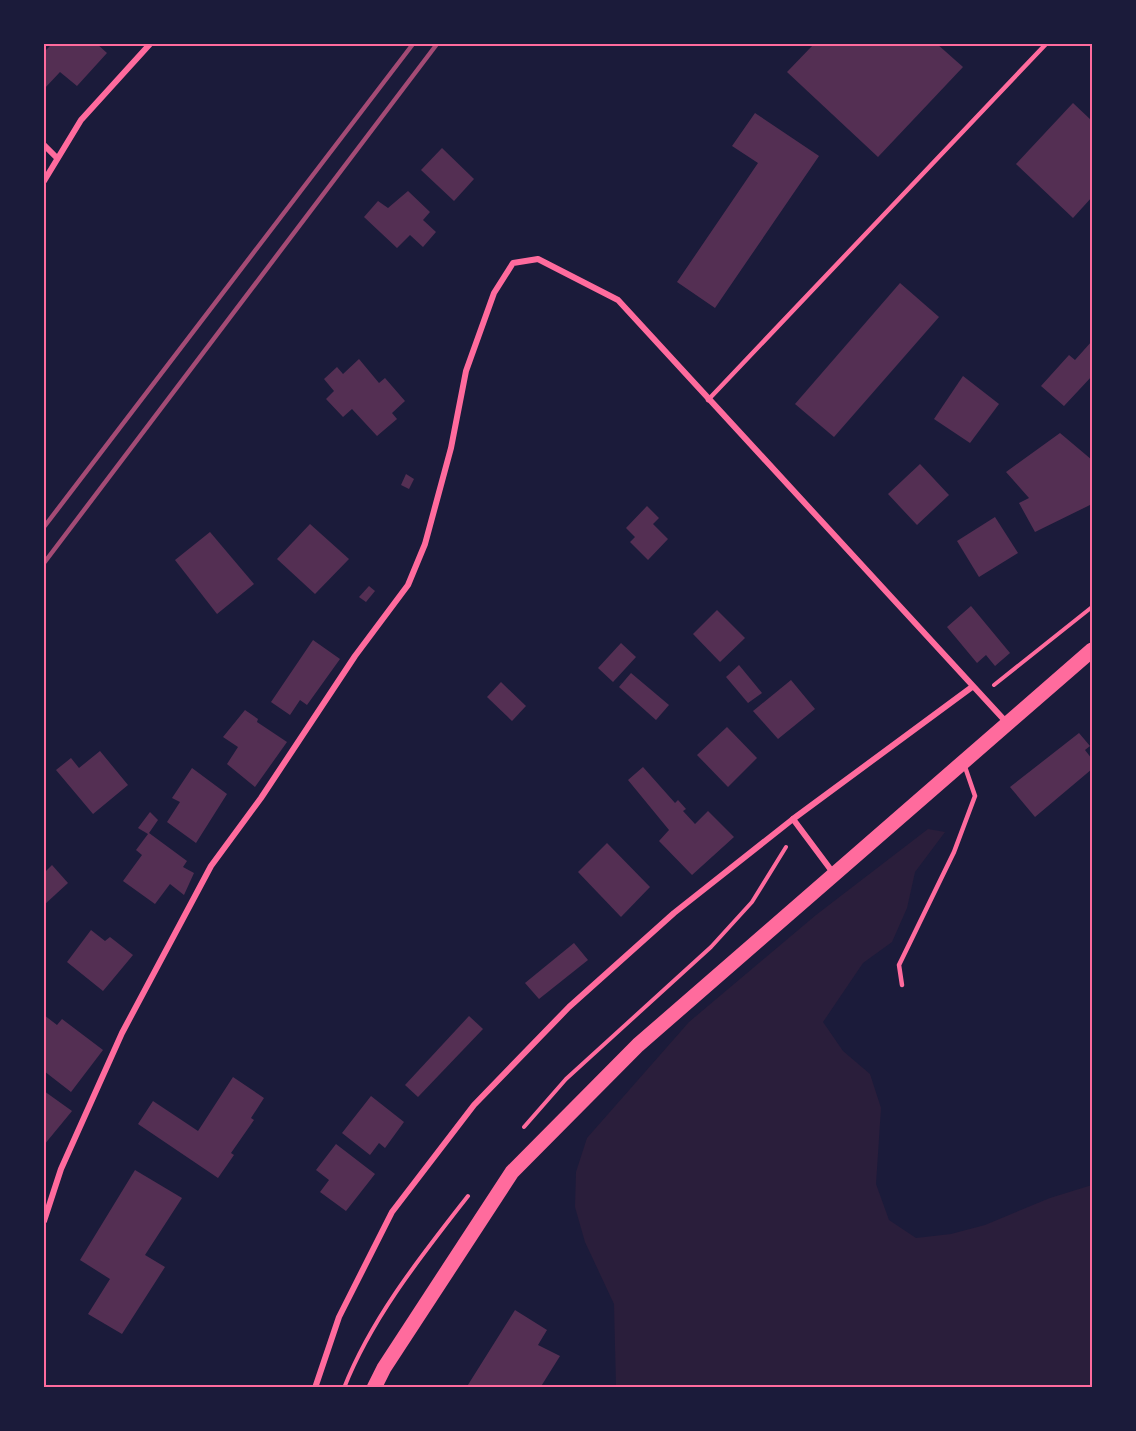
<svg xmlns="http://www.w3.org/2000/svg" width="1136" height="1431" font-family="Barlow,sans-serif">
  <rect width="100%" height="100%" fill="#1b1b3a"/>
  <polygon fill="#2a1e3b" points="928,829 945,832 915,872 907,908 892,942 863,963 823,1022 843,1051 870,1074 881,1108 876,1184 889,1220 916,1238 951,1234 985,1225 1050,1198 1092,1185 1092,1387 616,1387 614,1304 585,1242 575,1207 576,1172 587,1138 689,1022 816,915"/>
  <g fill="#542f53">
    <polygon points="52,44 97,44 107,53 77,86 60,72 44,89 44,52"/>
    <polygon points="814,44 937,44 963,67 878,157 787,72"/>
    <polygon points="1073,103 1092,121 1092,197 1073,218 1016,164"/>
    <polygon points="755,113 819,156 715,308 677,282 758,163 732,146"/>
    <polygon points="442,148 474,179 454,201 421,170"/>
    <polygon points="408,191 430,212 423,220 436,232 423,247 410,235 397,248 364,217 378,201 388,208"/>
    <polygon points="900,283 939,317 834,437 795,404"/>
    <polygon points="1092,341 1092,376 1064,406 1041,386 1069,355 1075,360"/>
    <polygon points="359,359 379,383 385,378 405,401 392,413 397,419 377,436 352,409 343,417 326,399 334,391 324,379 337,367 343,374"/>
    <polygon points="963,376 999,404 970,443 934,419"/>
    <polygon points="1060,433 1092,460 1092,504 1035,532 1019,503 1029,498 1006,472"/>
    <polygon points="920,464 949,495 917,525 888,494"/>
    <polygon points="406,474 414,479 409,489 401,485"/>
    <polygon points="647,506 659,518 653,524 668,539 648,560 630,542 635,537 626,528"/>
    <polygon points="995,517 1018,553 979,577 957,541"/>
    <polygon points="310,524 349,559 315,594 277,559"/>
    <polygon points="210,532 254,584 217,614 175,560"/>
    <polygon points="369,586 375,591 366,602 359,597"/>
    <polygon points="971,606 1010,653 995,666 986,655 977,663 947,627"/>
    <polygon points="717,610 745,638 720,662 693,634"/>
    <polygon points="313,640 340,659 307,705 300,700 290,715 271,702"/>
    <polygon points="621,643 636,657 613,682 598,668"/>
    <polygon points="739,665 762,693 748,703 726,677"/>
    <polygon points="631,673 669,705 656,720 619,687"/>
    <polygon points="791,680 815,709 778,739 753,711"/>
    <polygon points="501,682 526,706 512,721 487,697"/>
    <polygon points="245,710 258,719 257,722 287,742 255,787 227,764 238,747 223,737"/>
    <polygon points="727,727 757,758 728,787 697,755"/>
    <polygon points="1079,733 1090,746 1085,750 1092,759 1092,769 1035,817 1010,787"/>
    <polygon points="100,751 128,785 93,814 56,770 71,758 79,768"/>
    <polygon points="643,767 675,803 678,800 686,809 683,811 695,824 708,811 734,837 692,875 659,841 669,830 628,780"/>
    <polygon points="192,768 227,794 196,843 167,822 180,802 172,798"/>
    <polygon points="150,812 158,820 149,833 187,861 183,867 194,873 184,895 170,884 155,904 123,881 142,855 136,850 148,834 138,828"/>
    <polygon points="607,843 650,887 621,917 578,872"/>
    <polygon points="52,865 68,883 44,905 44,873"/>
    <polygon points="91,930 105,941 110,937 133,955 103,991 67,962"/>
    <polygon points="574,943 588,960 539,999 525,983"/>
    <polygon points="44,1015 57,1025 62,1019 103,1050 71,1092 44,1071"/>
    <polygon points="469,1016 483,1029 418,1097 405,1085"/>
    <polygon points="233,1077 264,1098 251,1118 254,1120 231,1153 234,1155 218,1178 138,1124 153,1101 198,1131"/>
    <polygon points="44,1091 72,1111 44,1145"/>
    <polygon points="371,1096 404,1122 385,1148 379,1143 370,1155 342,1133"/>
    <polygon points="336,1144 375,1174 346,1211 320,1192 329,1180 316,1170"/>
    <polygon points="135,1170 182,1198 145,1255 165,1267 122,1334 88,1314 110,1279 80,1260"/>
    <polygon points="515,1310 547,1330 538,1345 560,1356 540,1388 466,1388"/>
  </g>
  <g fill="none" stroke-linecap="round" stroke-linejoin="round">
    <g stroke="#ff6b9d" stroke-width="4">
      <polyline points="994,685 1092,607"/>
      <polyline points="524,1127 566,1079 711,947 752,902 786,847"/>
      <path d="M344 1388C372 1317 422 1255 468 1196"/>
    </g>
    <g stroke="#ff6b9d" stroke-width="4.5">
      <polyline points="708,400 1046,44"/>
      <polyline points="902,985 899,965 954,852 975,796 964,764"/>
    </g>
    <g stroke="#ff6b9d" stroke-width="6">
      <polyline points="44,145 57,158"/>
      <polyline points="44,181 81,120 150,44"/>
      <polyline points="793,819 834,874"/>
      <polyline points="44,1221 61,1169 122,1033 211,866 261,798 355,656 408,585 425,544 451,448 466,371 494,293 513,263 538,259 618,300 1008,724"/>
      <polyline points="315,1388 339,1317 392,1212 474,1105 569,1007 674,913 793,819 972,687"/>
    </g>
    <polyline stroke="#ff6b9d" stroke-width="15" points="374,1388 384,1368 512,1172 638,1045 1092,650"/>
    <g stroke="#a44b75" stroke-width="4.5">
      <polyline points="44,527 413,44"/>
      <polyline points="44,563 437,44"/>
    </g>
  </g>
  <rect width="1136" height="1431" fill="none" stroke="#1b1b3a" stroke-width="90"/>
  <rect x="45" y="45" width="1046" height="1341" fill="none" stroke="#ff6b9d" stroke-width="2"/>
</svg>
